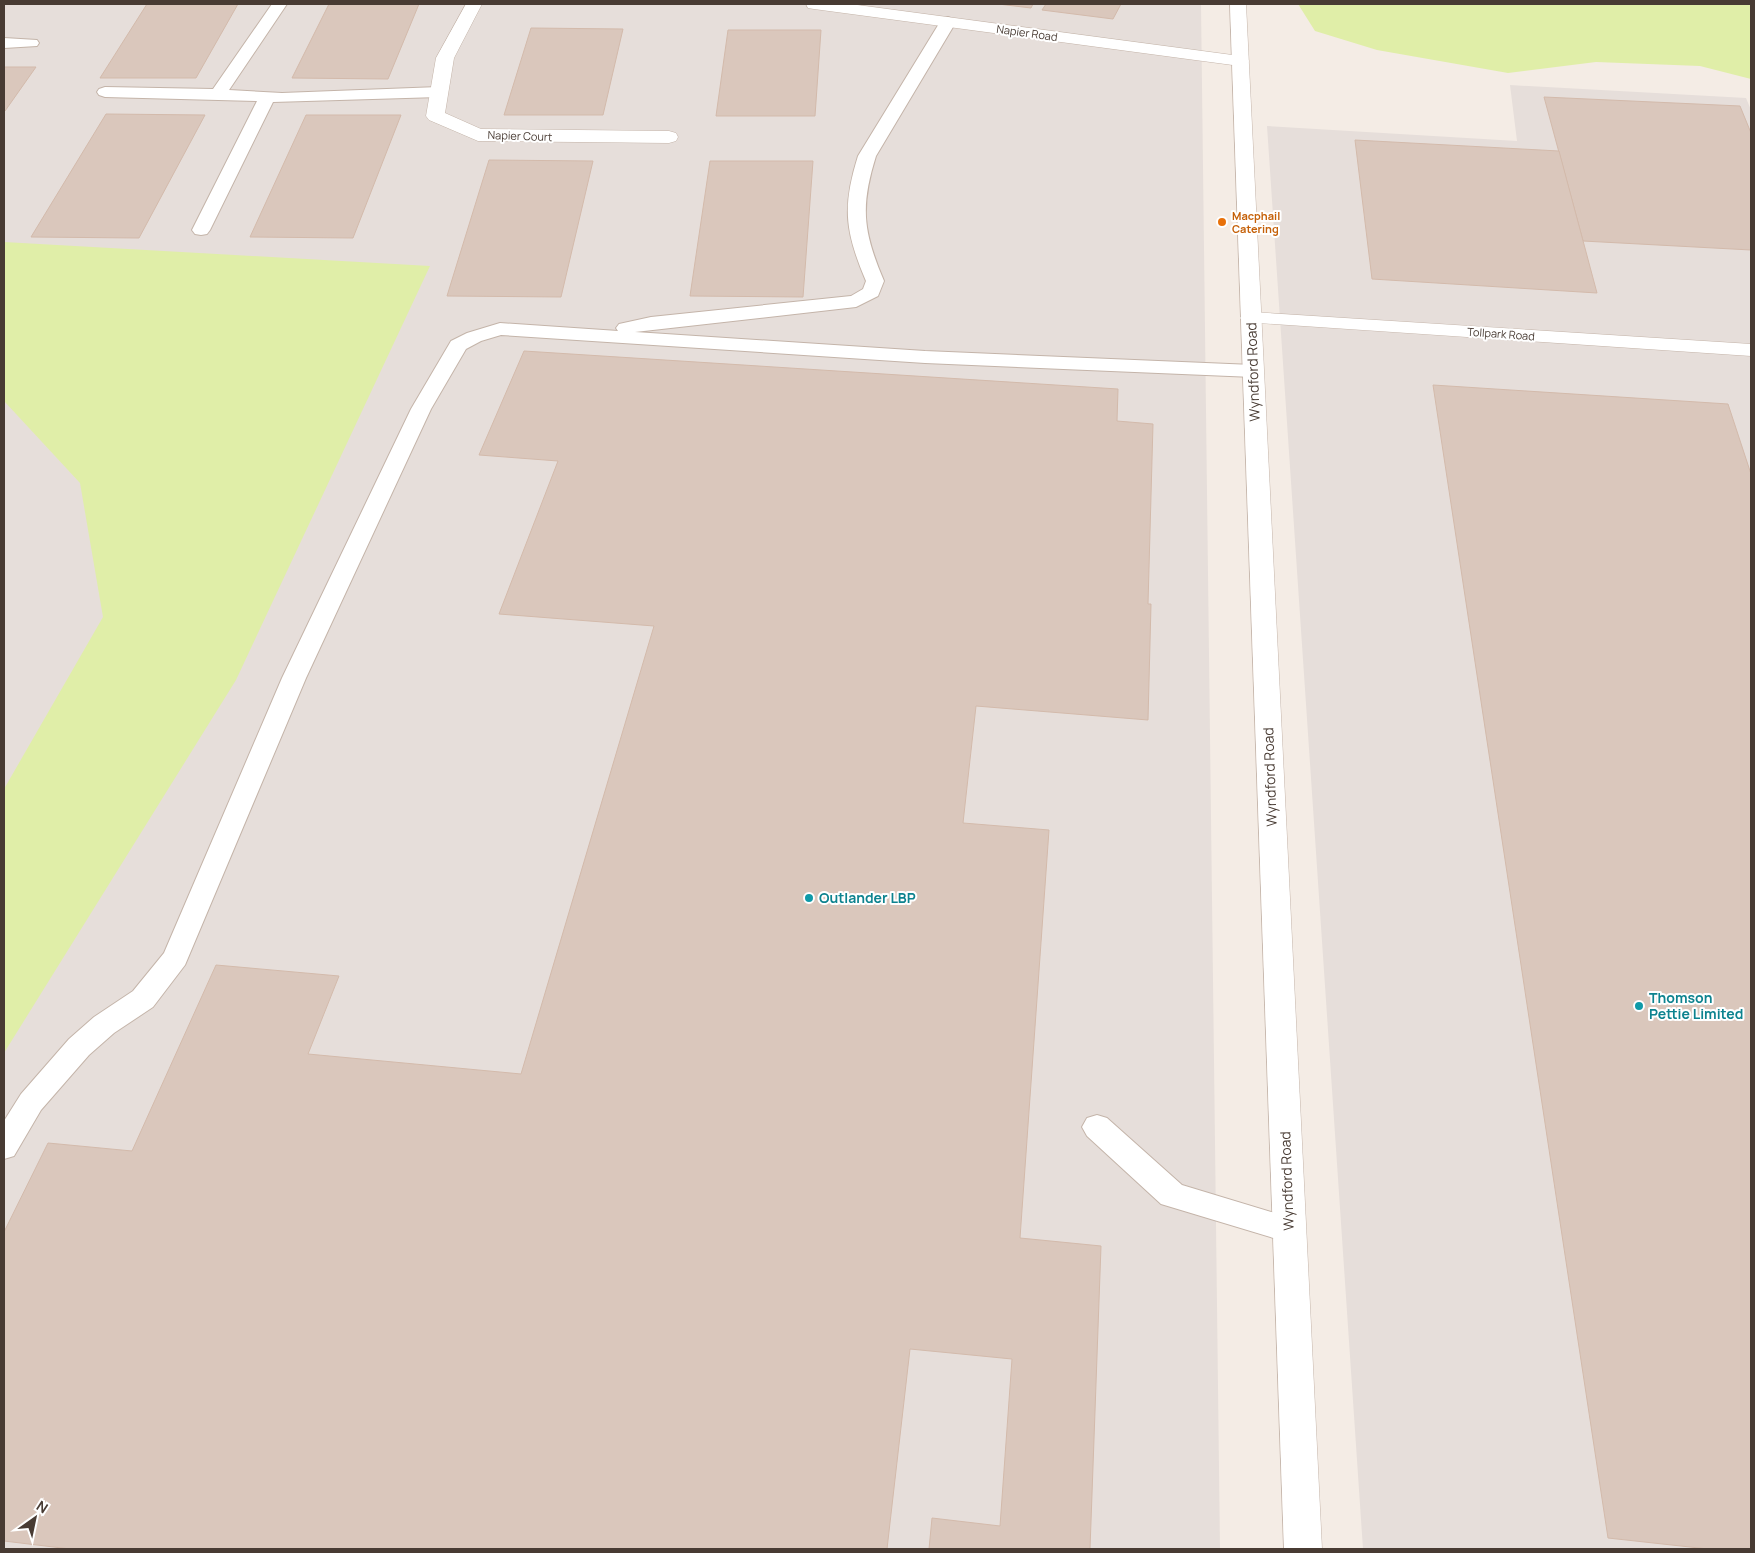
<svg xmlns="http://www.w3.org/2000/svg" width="1755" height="1553" font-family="Manrope,sans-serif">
  <rect width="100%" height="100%" fill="#f4ece5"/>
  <g fill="#e6deda">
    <polygon points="4,4 1201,4 1220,1549 4,1549"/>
    <polygon points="1510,85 1746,98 1751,110 1751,1549 1363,1549 1267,126 1517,141"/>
  </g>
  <g fill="#e0eea8">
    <polygon points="1298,4 1751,4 1751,79 1700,66 1596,62 1508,73 1377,50 1315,31"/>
    <polygon points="4,242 430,266 236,680 4,1053 4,789 103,617 80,483 4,401"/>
  </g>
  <g fill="#dac7bc" stroke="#d3baab">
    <polygon points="147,4 238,4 196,78 100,78"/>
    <polygon points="329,4 419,4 388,79 292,78"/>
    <polygon points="998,4 1033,4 1031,8"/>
    <polygon points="1046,4 1121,4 1113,19 1042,10"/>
    <polygon points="531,28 623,29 603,115 504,115"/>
    <polygon points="728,30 821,30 815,116 716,116"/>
    <polygon points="4,67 36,67 5,111 4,111"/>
    <polygon points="1544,97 1740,106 1751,133 1751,250 1583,241"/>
    <polygon points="106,114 205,115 139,238 31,237"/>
    <polygon points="306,115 401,115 353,238 250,237"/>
    <polygon points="1355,140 1559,151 1597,293 1372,279"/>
    <polygon points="489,160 593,161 561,297 447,296"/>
    <polygon points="710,161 813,161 803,297 690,296"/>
    <polygon points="524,351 1118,389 1117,421 1153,424 1148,604 1151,604 1148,720 976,706 963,823 1049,830 1020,1238 1101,1246 1090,1549 929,1549 932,1518 1000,1526 1012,1359 910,1349 887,1549 70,1549 4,1541 4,1232 48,1143 132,1151 216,965 339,976 308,1054 521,1074 654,626 499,614 558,461 479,455"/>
    <polygon points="1433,385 1728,404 1751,474 1751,1549 1708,1549 1608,1538"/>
  </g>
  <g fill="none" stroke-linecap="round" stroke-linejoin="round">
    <g stroke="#c4b4a9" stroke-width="2">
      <g id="service">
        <polygon points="272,4 287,4 229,90 282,93 439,87 445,89 447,92 445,95 439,97 273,102 210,230 207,234 201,235 195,234 192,230 257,101 105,97 99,95 97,92 99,89 105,87 213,89"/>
        <path d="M948 17 953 19 956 22 876 156C860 207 863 232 884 281L878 296 856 307 635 332 925 351 1253 365 1260 367 1263 371 1260 375 1253 377 925 363 501 335 481 341 466 349 431 409 306 678 185 965 153 1007 114 1033 89 1055 41 1110 14 1156 4 1159V1121L21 1094 69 1039 94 1017 133 991 164 953 282 678 411 409 451 341 467 333 500 323 618 331 616 328 619 324 651 317 851 296 863 289 866 281C845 232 842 207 858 156L940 22 943 19Z"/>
        <polygon points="4,38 37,40 39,43 37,46 4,48"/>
        <polygon points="1097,1115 1107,1118 1182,1185 1301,1221 1305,1230 1301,1239 1290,1243 1161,1204 1087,1136 1082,1127 1087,1118"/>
      </g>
    </g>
    <g stroke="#c4b4a9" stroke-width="1">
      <g id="minor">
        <polygon points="466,4 482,4 454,58 445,113 481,129 669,131 676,133 678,137 676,141 669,143 478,141 429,120 426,116 436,58"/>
        <polygon points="806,4 850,4 1240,56 1246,57 1249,61 1246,65 1240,66 814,9 808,8"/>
        <polygon points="1251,312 1751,344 1751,356 1244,322 1240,318 1244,314"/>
      </g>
    </g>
    <g stroke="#c4b4a9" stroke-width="1">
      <polygon id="tertiary" points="1230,4 1246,4 1322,1549 1284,1549"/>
    </g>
    <use href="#service" fill="#fff" fill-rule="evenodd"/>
    <use href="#minor" fill="#fff" fill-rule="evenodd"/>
    <use href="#tertiary" fill="#fff" fill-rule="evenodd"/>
  </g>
  <circle fill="#e8710a" stroke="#fff" stroke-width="2" cx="1222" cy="222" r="5"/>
  <g fill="#0f9aa8" stroke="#fff" stroke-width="2">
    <circle cx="809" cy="898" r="5"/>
    <circle cx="1639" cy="1006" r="5"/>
  </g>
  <g text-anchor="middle" stroke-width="4" stroke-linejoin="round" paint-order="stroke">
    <g font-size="11" fill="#483b33" stroke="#fff">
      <text transform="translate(1027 33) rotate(8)" y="4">Napier Road</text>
      <text transform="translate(520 136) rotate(2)" y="4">Napier Court</text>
      <text transform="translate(1501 334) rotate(4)" y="4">Tollpark Road</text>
    </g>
    <g font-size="11" font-weight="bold" fill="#c56008" stroke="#fff" text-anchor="start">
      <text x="1232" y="220">Macphail<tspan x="1232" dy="13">Catering</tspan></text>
    </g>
    <g font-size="14" fill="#483b33" stroke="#fff">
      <text transform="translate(1253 372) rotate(-92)" y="5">Wyndford Road</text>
      <text transform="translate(1270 777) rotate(-92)" y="5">Wyndford Road</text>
      <text transform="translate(1287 1181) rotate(-92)" y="5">Wyndford Road</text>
    </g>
    <g font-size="14" font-weight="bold" fill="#0d838f" stroke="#fff" text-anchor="start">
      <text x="819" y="903">Outlander LBP</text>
      <text x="1649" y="1003">Thomson<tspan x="1649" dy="16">Pettie Limited</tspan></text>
    </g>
  </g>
  <rect width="1755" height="1553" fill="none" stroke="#483b33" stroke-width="10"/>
  <g transform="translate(35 1518) rotate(33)" stroke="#ffffff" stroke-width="4" paint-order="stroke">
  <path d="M0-4L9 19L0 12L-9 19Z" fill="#483b33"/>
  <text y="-8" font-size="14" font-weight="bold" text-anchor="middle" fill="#483b33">N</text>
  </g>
</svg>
